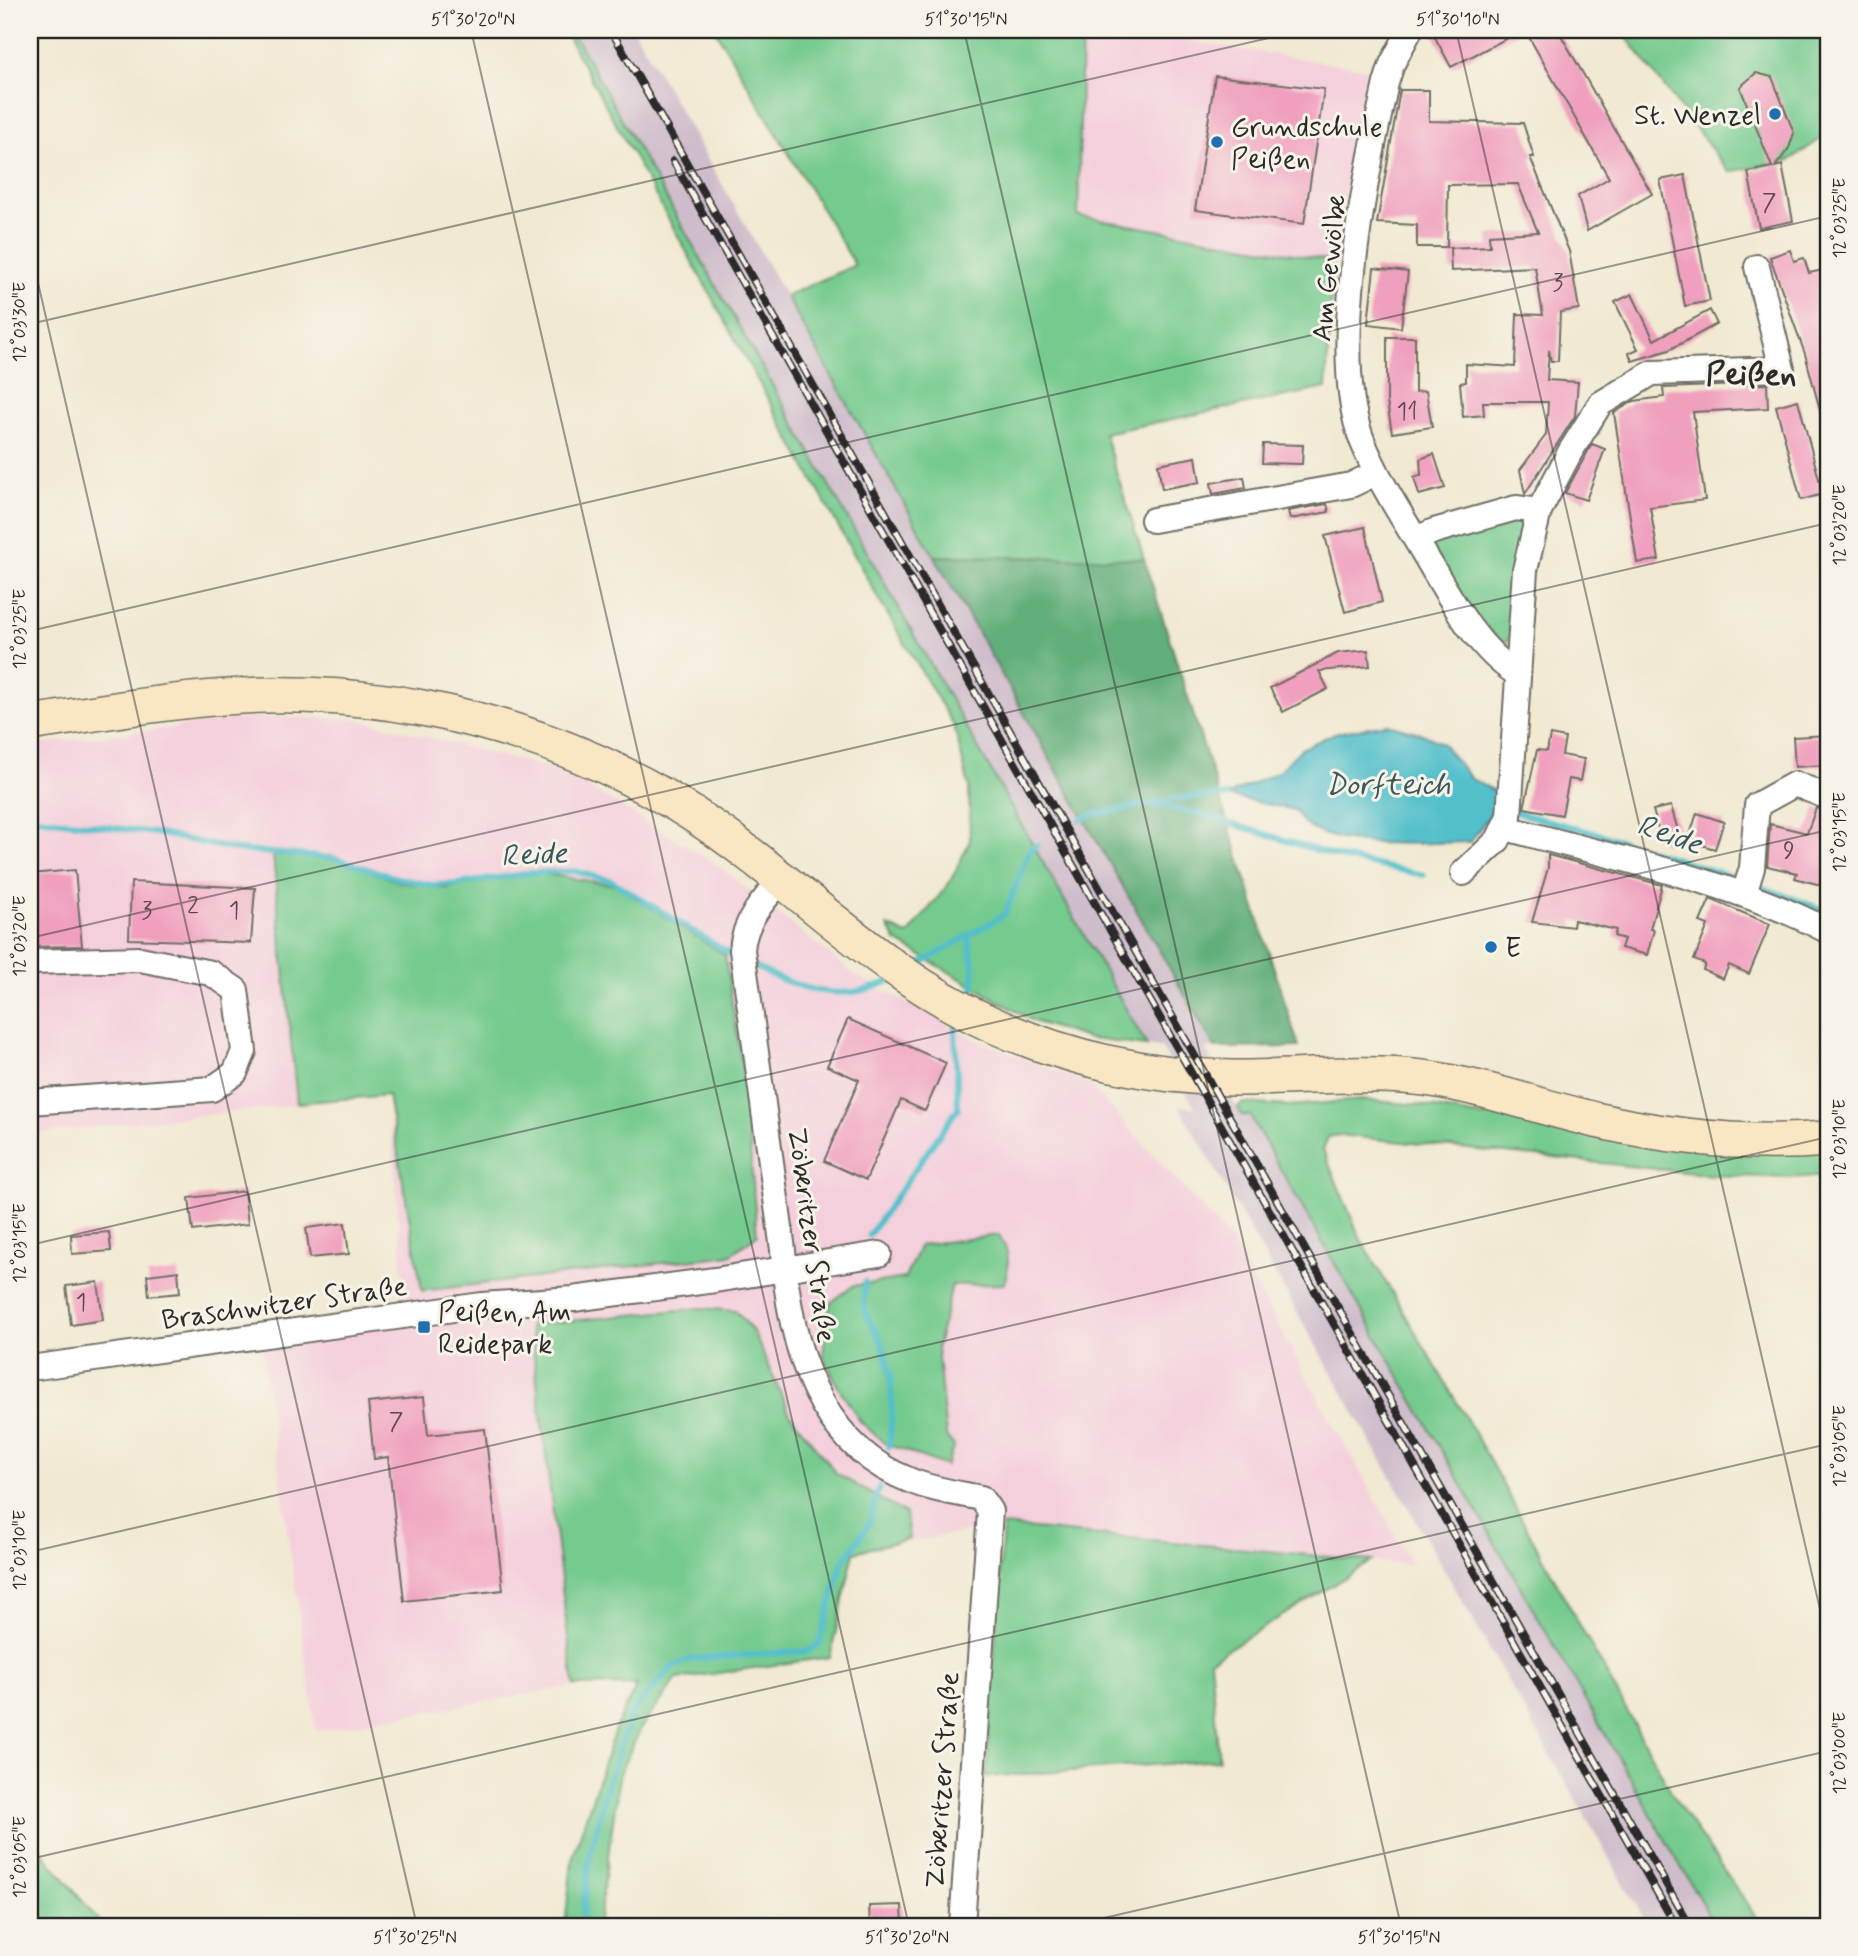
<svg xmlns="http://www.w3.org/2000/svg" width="1858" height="1956" font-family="Mynerve,sans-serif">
  <rect width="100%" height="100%" fill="#f7f3e8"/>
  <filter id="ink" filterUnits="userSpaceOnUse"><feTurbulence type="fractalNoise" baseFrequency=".0143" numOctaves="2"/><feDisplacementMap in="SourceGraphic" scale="14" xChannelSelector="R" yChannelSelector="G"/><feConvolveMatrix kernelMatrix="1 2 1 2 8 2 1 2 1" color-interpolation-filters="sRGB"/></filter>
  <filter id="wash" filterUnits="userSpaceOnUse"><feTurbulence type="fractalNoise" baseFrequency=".00686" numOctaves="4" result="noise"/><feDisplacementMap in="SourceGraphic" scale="28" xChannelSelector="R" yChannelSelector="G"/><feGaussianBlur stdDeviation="1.57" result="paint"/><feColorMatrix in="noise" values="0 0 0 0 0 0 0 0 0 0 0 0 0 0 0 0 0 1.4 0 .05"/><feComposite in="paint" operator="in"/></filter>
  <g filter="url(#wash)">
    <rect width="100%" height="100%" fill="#f1e9d2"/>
    <g fill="#f4cfdc">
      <polygon points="1082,30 1118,30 1367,69 1333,261 1078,216"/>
      <polygon points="259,717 358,719 563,772 716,864 855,975 981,1042 1088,1083 1229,1238 1412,1565 1003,1526 854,1551 830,1657 638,1685 574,1686 316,1731 259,1330 406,1305 388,1095 30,1134 30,745"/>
    </g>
    <polygon fill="#d0bdcc" points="571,30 634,30 1215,1048 1205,1049 1241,1115 1250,1116 1715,1926 1648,1926 1179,1106 1195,1108 1162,1048 1147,1046"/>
    <g fill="#75ca8e" stroke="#507a5c" stroke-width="2">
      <polygon points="564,30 571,30 1147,1046 1090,1039 1033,1021 896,941 888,926 908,935 950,882 970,841 969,787 954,726 879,600"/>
      <polygon points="715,30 1082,30 1078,216 1333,261 1326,388 1104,433 1144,559 934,556 786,296 855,265"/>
      <polygon points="1621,30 1828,30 1828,134 1790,160 1729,172"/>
      <polygon points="1500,520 1519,523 1524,534 1508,641 1498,642 1469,607 1429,543"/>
      <polygon points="273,855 338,860 403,883 446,888 537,873 615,885 725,955 745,1087 757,1235 730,1255 422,1291 388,1095 297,1103"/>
      <polygon points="1362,1100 1421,1105 1483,1117 1529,1114 1828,1151 1828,1175 1790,1178 1712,1175 1338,1135 1328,1137 1323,1150 1360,1238 1469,1423 1678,1804 1762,1926 1715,1926 1250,1116 1241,1115 1238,1107 1243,1103 1289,1106"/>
      <path d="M999 1235C1010 1252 1010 1265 1004 1284L952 1285 937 1347 946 1436 954 1446 946 1466 884 1443 860 1421 837 1385 823 1354 830 1303 853 1286 905 1278 920 1245Z"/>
      <polygon points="700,1308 736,1311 753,1331 790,1414 836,1473 906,1514 909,1539 854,1552 830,1657 677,1679 641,1728 620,1772 598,1926 565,1926 572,1860 615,1729 637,1685 574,1686 530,1325"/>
      <polygon points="1003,1526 1372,1561 1210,1660 1219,1760 986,1777"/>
      <polygon points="30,1837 103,1926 33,1926 30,1922"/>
    </g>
    <polygon fill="#60ae79" stroke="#466c52" stroke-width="2" points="934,556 1144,559 1299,1047 1215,1048"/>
    <path fill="#52bfcb" stroke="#3e757b" stroke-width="2" d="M1387 724 1420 733 1442 743 1471 779 1497 792 1496 807 1470 842C1429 842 1336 852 1304 823 1301 820 1298 814 1295 810L1227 796 1278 772 1301 749 1335 733Z"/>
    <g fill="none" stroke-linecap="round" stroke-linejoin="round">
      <g stroke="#52bfcb" stroke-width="6">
        <polyline points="1148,804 1197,813 1342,858 1424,875"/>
        <polyline points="1514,812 1602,835 1742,880"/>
        <polyline points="30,817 155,833 237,850 334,858 397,878 431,885 458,884 531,873 574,871 612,881 735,957"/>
        <polyline points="1080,820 1091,815 1186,797 1227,796"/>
        <polyline points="1752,884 1828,911"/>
        <path d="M968 938C973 960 978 980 969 1001"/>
        <path d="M751 965C798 989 844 1006 893 979"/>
        <polyline points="915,967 1005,914 1030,850 1037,845"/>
        <polyline points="869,1235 958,1108 955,1030 959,1021"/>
        <path d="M865 1282C860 1326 874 1316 884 1349 894 1381 893 1413 889 1447"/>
        <polyline points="581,1926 590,1857 606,1789 632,1712 672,1667 691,1659 808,1651 819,1644 842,1563 869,1524 879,1487"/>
      </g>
    </g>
    <g id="blocks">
      <g fill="#f09fbe">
        <polygon points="1431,30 1523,30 1451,67"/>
        <polygon points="1525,30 1558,30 1652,194 1587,231 1578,196 1609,178"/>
        <polygon points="1756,73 1772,77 1794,133 1789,148 1775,167 1782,165 1793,221 1759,228 1748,172 1772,167 1740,87"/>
        <polygon points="1215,76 1324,89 1304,224 1195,210"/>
        <polygon points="1400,90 1429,90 1429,121 1523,123 1534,157 1530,157 1569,251 1579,309 1560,312 1558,361 1551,361 1549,350 1547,380 1578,382 1575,416 1525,494 1520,470 1546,435 1548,402 1483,402 1484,415 1463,417 1460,383 1466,382 1466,364 1515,367 1517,314 1543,315 1535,267 1451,271 1450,248 1490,246 1489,235 1538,232 1518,184 1448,185 1447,247 1417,247 1417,225 1377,223"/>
        <polygon points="1685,175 1710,301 1685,306 1660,180"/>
        <polygon points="1790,250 1794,261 1804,258 1809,273 1828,269 1828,420 1823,421 1805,354 1770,257"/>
        <polygon points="1374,268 1408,272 1401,328 1368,324"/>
        <polygon points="1632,294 1654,340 1710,310 1717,324 1669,350 1632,361 1629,353 1638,349 1615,302"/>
        <polygon points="1387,337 1415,337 1415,392 1426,391 1432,427 1392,433 1387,402"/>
        <polygon points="1767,384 1768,408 1693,412 1705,500 1650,507 1659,560 1637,563 1614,413 1634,401 1664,397 1663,388"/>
        <polygon points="1798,400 1823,494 1801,500 1776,406"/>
        <polygon points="1263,444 1303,445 1302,464 1262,463"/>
        <polygon points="1592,444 1605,449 1586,500 1565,493"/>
        <polygon points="1434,454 1445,488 1419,495 1414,477 1421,475 1420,459"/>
        <polygon points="1196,457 1200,482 1162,489 1158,464"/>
        <polygon points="1244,477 1246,488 1213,494 1211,483"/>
        <polygon points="1327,504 1329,512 1290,519 1288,511"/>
        <polygon points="1365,527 1382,602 1345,612 1325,536"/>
        <polygon points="1368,650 1370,666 1319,671 1328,689 1283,712 1270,688 1338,653"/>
        <polygon points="1550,735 1565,738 1562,755 1584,759 1580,781 1569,779 1562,815 1524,808 1537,750 1547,751"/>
        <polygon points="1828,735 1828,765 1795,767 1793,737"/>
        <polygon points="1671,806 1680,838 1662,843 1653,810"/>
        <polygon points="1816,808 1828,812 1828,868 1824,886 1795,878 1797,873 1767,866 1770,824 1807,833"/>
        <polygon points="1697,813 1724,822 1715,849 1688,841"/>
        <polygon points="1548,855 1662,885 1650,929 1654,930 1647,955 1621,948 1624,939 1614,936 1616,930 1574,920 1573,927 1532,922 1548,868"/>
        <polygon points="75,870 82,946 30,947 30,874"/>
        <polygon points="131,882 255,888 251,943 129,939"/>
        <polygon points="1710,899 1770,924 1749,974 1729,965 1723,979 1703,970 1705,964 1694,960 1708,925 1700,922"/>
        <polygon points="848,1019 946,1063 925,1111 901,1100 866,1180 824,1161 859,1080 827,1066"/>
        <polygon points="244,1191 248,1224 193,1231 189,1198"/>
        <polygon points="345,1223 349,1254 310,1258 306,1228"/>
        <polygon points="109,1232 111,1251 72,1254 71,1235"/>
        <polygon points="178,1271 180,1293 149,1296 147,1275"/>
        <polygon points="98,1282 103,1320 71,1325 66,1286"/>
        <polygon points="424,1397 428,1435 485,1429 503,1590 404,1601 388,1457 374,1459 368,1403"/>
        <polygon points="902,1905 903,1926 870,1926 869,1906"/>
      </g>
    </g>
  </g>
  <g filter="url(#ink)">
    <use href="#blocks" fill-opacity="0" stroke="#706e65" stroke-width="2"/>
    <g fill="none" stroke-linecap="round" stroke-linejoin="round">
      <g stroke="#706e65" stroke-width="28">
        <g id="street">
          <path d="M1410 30 1392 64 1386 83C1366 174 1328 354 1362 440 1378 481 1404 519 1426 557 1450 597 1476 648 1516 673"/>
          <polyline points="1153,520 1351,485 1376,473"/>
          <polyline points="1416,539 1434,531 1516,508 1539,511"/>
          <path d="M1506 828C1610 857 1734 881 1828 931"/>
          <polyline points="1463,873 1498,840 1509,816 1525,570 1539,511 1570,452 1600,404 1652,373 1782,369 1757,267"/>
          <path d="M782 880C763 900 744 921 742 950L783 1250C789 1340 815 1443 909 1480 932 1490 957 1493 981 1498L990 1511 962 1926"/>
          <polyline points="1744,894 1752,868 1757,805 1795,784 1828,797"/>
          <polyline points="30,962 140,959 211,973 236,990 244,1051 235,1073 212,1089 30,1102"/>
          <polyline points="30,1368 482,1305 573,1299 715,1280 879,1254"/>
        </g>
      </g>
      <g stroke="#706e65" stroke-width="38">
        <path id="secondary" d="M30 723C109 711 188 697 267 695 425 692 589 740 718 831 813 898 882 974 991 1024 1066 1058 1150 1077 1232 1078 1296 1079 1360 1070 1424 1078 1484 1086 1541 1108 1600 1121 1675 1138 1752 1145 1828 1139"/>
      </g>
      <use href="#street" stroke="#fff" stroke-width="24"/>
      <use href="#secondary" stroke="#f9e7c3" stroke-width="35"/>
      <g stroke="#2b2b2b" stroke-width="8">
        <g id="rail">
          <polyline points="611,30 1690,1926"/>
          <polyline points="673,161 1676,1926"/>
        </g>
      </g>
      <use href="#rail" stroke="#f7f3e8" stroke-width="5" stroke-dasharray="16" stroke-linecap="butt"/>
    </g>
  </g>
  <path fill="none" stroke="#2b2b2b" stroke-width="2" stroke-opacity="0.45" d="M471 30 909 1926M964 30 1401 1926M1456 30 1828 1644M30 248 417 1926M30 324 1303 30M30 631 1828 216M30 938 1828 523M30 1245 1828 830M30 1552 1828 1137M30 1859 1828 1444M1069 1926 1828 1751"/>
  <g fill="#1f6fb2" stroke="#f7f3e8" stroke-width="2.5">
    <circle cx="1775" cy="114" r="7"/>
    <circle cx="1217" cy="142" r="7"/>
    <circle cx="1491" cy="947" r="7"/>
    <rect x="417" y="1320" width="14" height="14" rx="3.5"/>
  </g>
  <g text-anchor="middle" stroke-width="6" stroke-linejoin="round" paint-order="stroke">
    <g font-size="24" fill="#5c4850">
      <text x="1769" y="210">7</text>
      <text x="1558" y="290">3</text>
      <text x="1407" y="419">11</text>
      <text x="1789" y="858">9</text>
      <text x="193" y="913">2</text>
      <text x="147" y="918">3</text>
      <text x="234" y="918">1</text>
      <text x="81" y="1310">1</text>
      <text x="396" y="1429">7</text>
    </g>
    <g font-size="28" fill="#2b2b2b" stroke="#f7f3e8" text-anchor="start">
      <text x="1761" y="124" text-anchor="end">St. Wenzel</text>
      <text x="1231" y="136">Grundschule<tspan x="1231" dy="32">Peißen</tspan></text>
      <text x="1505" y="957">E</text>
      <text x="438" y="1321">Peißen, Am<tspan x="438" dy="32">Reidepark</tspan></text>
    </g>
    <g font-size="28" fill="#2b2b2b" stroke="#f7f3e8">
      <text transform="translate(1328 268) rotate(-84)" y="10">Am Gewölbe</text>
      <text transform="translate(813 1235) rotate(82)" y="10">Zöberitzer Straße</text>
      <text transform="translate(284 1302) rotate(-8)" y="10">Braschwitzer Straße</text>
      <text transform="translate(941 1780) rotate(-86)" y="10">Zöberitzer Straße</text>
    </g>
    <g font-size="30" font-style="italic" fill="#37575b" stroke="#f7f3e8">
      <text x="1388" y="794">Dorfteich</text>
      <text transform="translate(1670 834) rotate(19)" y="10">Reide</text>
      <text transform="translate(534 854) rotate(-3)" y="10">Reide</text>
    </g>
    <g font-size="32" font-weight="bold" fill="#2b2b2b" stroke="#f7f3e8">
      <text x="1751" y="384">Peißen</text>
    </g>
  </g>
  <rect width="1858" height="1956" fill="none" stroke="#f7f3e8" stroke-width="77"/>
  <rect x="38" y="38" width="1782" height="1880" fill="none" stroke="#2b2b2b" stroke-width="2.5"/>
  <g font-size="18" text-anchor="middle" fill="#2b2b2b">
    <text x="473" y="25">51°30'20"N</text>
    <text x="966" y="25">51°30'15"N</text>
    <text x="1458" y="25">51°30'10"N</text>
    <text transform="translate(1839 218) rotate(-90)" y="6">12°03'25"E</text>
    <text transform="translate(19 322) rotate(-90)" y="6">12°03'30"E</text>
    <text transform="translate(1839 525) rotate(-90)" y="6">12°03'20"E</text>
    <text transform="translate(19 629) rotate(-90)" y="6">12°03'25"E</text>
    <text transform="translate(1839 832) rotate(-90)" y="6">12°03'15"E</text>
    <text transform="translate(19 936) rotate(-90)" y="6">12°03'20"E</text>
    <text transform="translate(1839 1139) rotate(-90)" y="6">12°03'10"E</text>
    <text transform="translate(19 1243) rotate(-90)" y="6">12°03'15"E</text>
    <text transform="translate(1839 1446) rotate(-90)" y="6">12°03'05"E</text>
    <text transform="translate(19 1550) rotate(-90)" y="6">12°03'10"E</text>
    <text transform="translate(1839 1753) rotate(-90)" y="6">12°03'00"E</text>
    <text transform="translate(19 1857) rotate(-90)" y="6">12°03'05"E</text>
    <text x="415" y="1943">51°30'25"N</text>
    <text x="907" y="1943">51°30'20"N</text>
    <text x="1399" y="1943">51°30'15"N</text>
  </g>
</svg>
